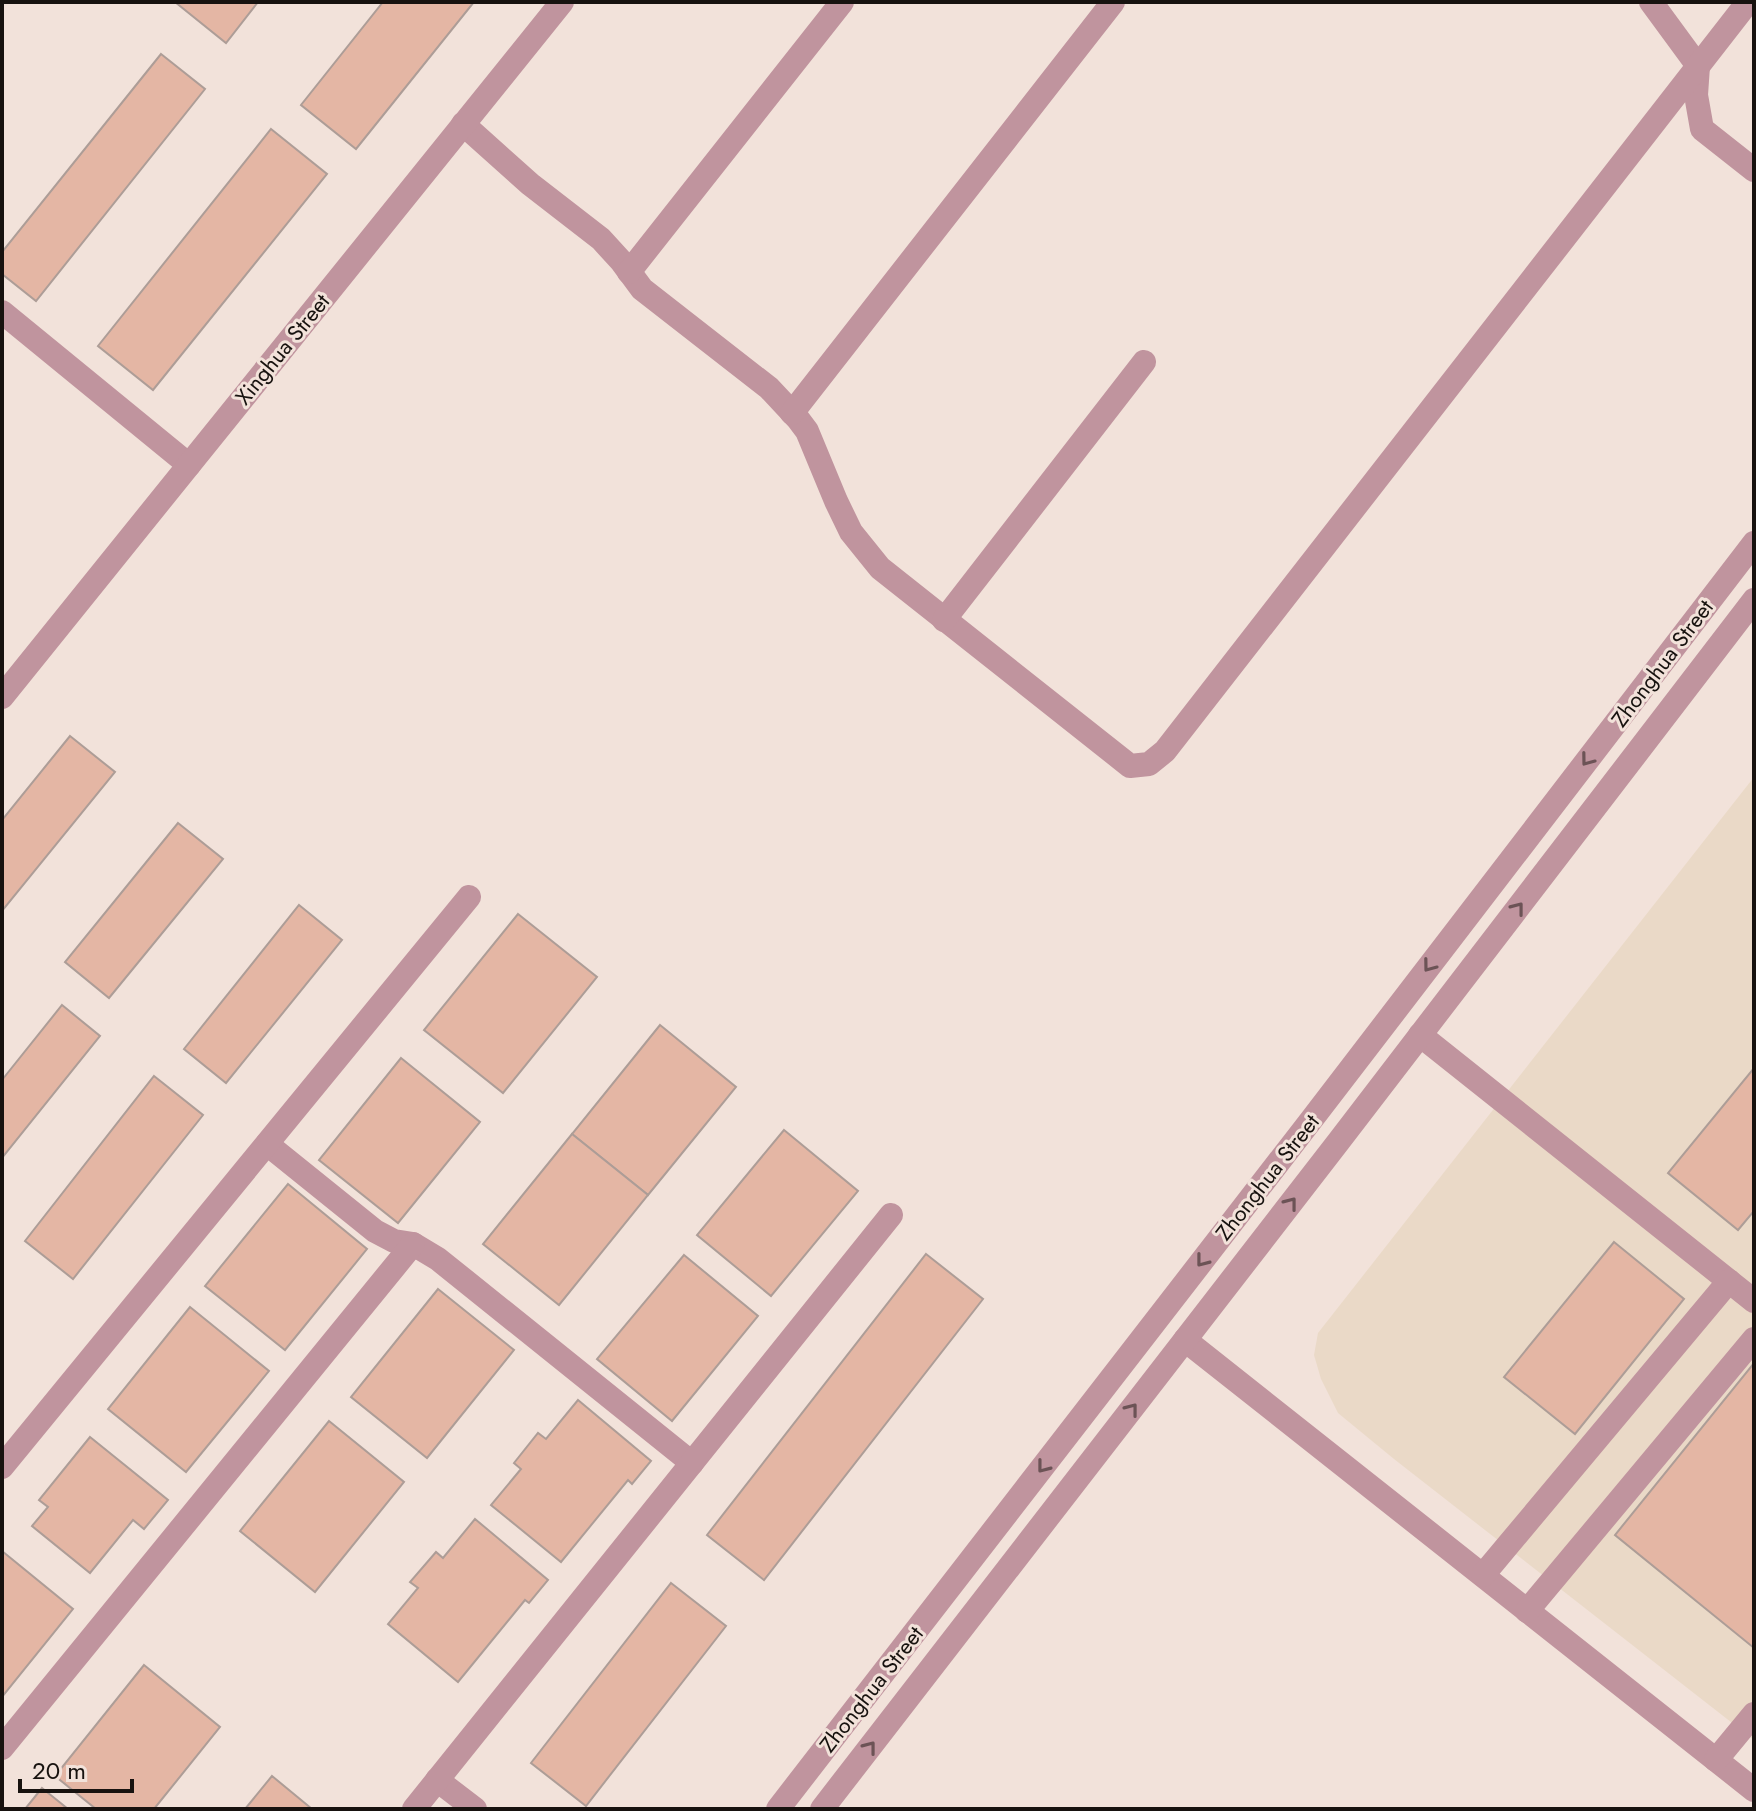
<svg xmlns="http://www.w3.org/2000/svg" width="1756" height="1811" font-family="Jost,sans-serif">
  <rect width="100%" height="100%" fill="#f2e2da"/>
  <polygon fill="#ead9c7" points="1754,777 1754,1740 1394,1459 1338,1413 1321,1379 1314,1355 1318,1333"/>
  <g fill="#e4b6a4" stroke="#ad9d97" stroke-width="2">
    <polygon points="175,2 258,2 226,43"/>
    <polygon points="383,2 474,2 356,149 301,105"/>
    <polygon points="161,54 205,89 36,301 2,274 2,252"/>
    <polygon points="271,129 327,174 153,390 98,346"/>
    <polygon points="70,736 115,772 2,911 2,820"/>
    <polygon points="178,823 223,859 109,998 65,962"/>
    <polygon points="299,905 342,940 226,1083 184,1049"/>
    <polygon points="518,914 597,977 503,1093 424,1030"/>
    <polygon points="62,1005 100,1036 2,1158 2,1080"/>
    <polygon points="660,1025 736,1087 648,1195 572,1134"/>
    <polygon points="401,1058 480,1122 398,1223 319,1160"/>
    <polygon points="1754,1068 1754,1211 1738,1230 1668,1173"/>
    <polygon points="154,1076 203,1115 73,1279 25,1241"/>
    <polygon points="784,1130 858,1191 771,1296 697,1235"/>
    <polygon points="572,1134 648,1195 559,1305 483,1244"/>
    <polygon points="288,1184 367,1249 285,1350 205,1286"/>
    <polygon points="1614,1242 1684,1299 1575,1434 1504,1377"/>
    <polygon points="926,1254 983,1299 764,1580 707,1535"/>
    <polygon points="684,1255 758,1316 672,1421 597,1359"/>
    <polygon points="438,1289 514,1350 427,1458 351,1397"/>
    <polygon points="190,1307 269,1371 186,1472 108,1409"/>
    <polygon points="1754,1363 1754,1648 1615,1535"/>
    <polygon points="578,1400 651,1461 632,1484 628,1480 561,1562 491,1505 521,1469 514,1463 538,1433 546,1439"/>
    <polygon points="329,1421 404,1482 315,1592 240,1531"/>
    <polygon points="90,1437 168,1500 144,1529 133,1520 90,1573 32,1526 48,1507 39,1500"/>
    <polygon points="475,1519 548,1580 529,1603 525,1600 458,1682 388,1624 418,1588 410,1582 436,1552 443,1558"/>
    <polygon points="2,1551 73,1609 2,1697"/>
    <polygon points="671,1583 726,1626 586,1806 531,1763"/>
    <polygon points="144,1665 220,1727 154,1809 96,1809 55,1776"/>
    <polygon points="272,1776 312,1809 245,1809"/>
    <polygon points="42,1788 68,1809 25,1809"/>
  </g>
  <g fill="none" stroke-linecap="round" stroke-linejoin="round">
    <g stroke="#c0949e" stroke-width="24">
      <polyline points="1651,2 1698,66 1696,95 1702,129 1754,170"/>
      <polyline points="463,124 530,184 601,239 622,262 642,289 769,388 798,419 807,431 836,501 851,532 880,568 1130,766 1149,764 1165,751 1748,2"/>
      <polyline points="629,272 842,2"/>
      <polyline points="2,312 189,465"/>
      <polyline points="792,413 1113,2"/>
      <polyline points="944,620 1144,362"/>
      <polyline points="2,697 562,2"/>
      <polyline points="1420,1035 1754,1301"/>
      <polyline points="267,1144 375,1231 394,1241 413,1244 438,1259 692,1463"/>
      <polyline points="1185,1340 1754,1790"/>
      <polyline points="2,1467 469,897"/>
      <polyline points="1483,1575 1729,1281"/>
      <polyline points="1527,1611 1754,1339"/>
      <polyline points="2,1748 413,1244"/>
      <polyline points="1716,1760 1754,1714"/>
      <polyline points="437,1780 475,1809"/>
      <polyline points="414,1809 891,1215"/>
      <polyline points="778,1809 1312,1119 1754,543"/>
      <polyline points="822,1809 1339,1141 1754,600"/>
    </g>
  </g>
  <defs><path id="oneway-chevron" d="M-2-3.5L2.5 0L-2 3.5" fill="none" stroke-width="1.6" stroke-linecap="round" stroke-linejoin="round" transform="scale(2)"/></defs>
  <g stroke="#6c5356">
    <use href="#oneway-chevron" transform="translate(1587 760) rotate(127)"/>
    <use href="#oneway-chevron" transform="translate(1518 908) rotate(-52)"/>
    <use href="#oneway-chevron" transform="translate(1429 966) rotate(127)"/>
    <use href="#oneway-chevron" transform="translate(1291 1203) rotate(-52)"/>
    <use href="#oneway-chevron" transform="translate(1202 1261) rotate(128)"/>
    <use href="#oneway-chevron" transform="translate(1132 1409) rotate(-52)"/>
    <use href="#oneway-chevron" transform="translate(1043 1467) rotate(128)"/>
    <use href="#oneway-chevron" transform="translate(870 1747) rotate(-52)"/>
  </g>
  <g text-anchor="middle" stroke-width="6" stroke-linejoin="round" paint-order="stroke">
    <g font-size="22" fill="#17120f" stroke="#f2e2da">
      <text transform="translate(282 349) rotate(-51)" y="8">Xinghua Street</text>
      <text transform="translate(1662 663) rotate(-53)" y="8">Zhonghua Street</text>
      <text transform="translate(1267 1177) rotate(-52)" y="8">Zhonghua Street</text>
      <text transform="translate(871 1689) rotate(-52)" y="8">Zhonghua Street</text>
    </g>
  </g>
  <rect width="1756" height="1811" fill="none" stroke="#17120f" stroke-width="8"/>
  <path d="M20 1779v12h112v-12" fill="none" stroke="#17120f" stroke-width="4"/>
  <text x="32" y="1779" font-size="24" fill="#17120f" stroke="#f2e2da" stroke-width="6" paint-order="stroke">20 m</text>
</svg>
